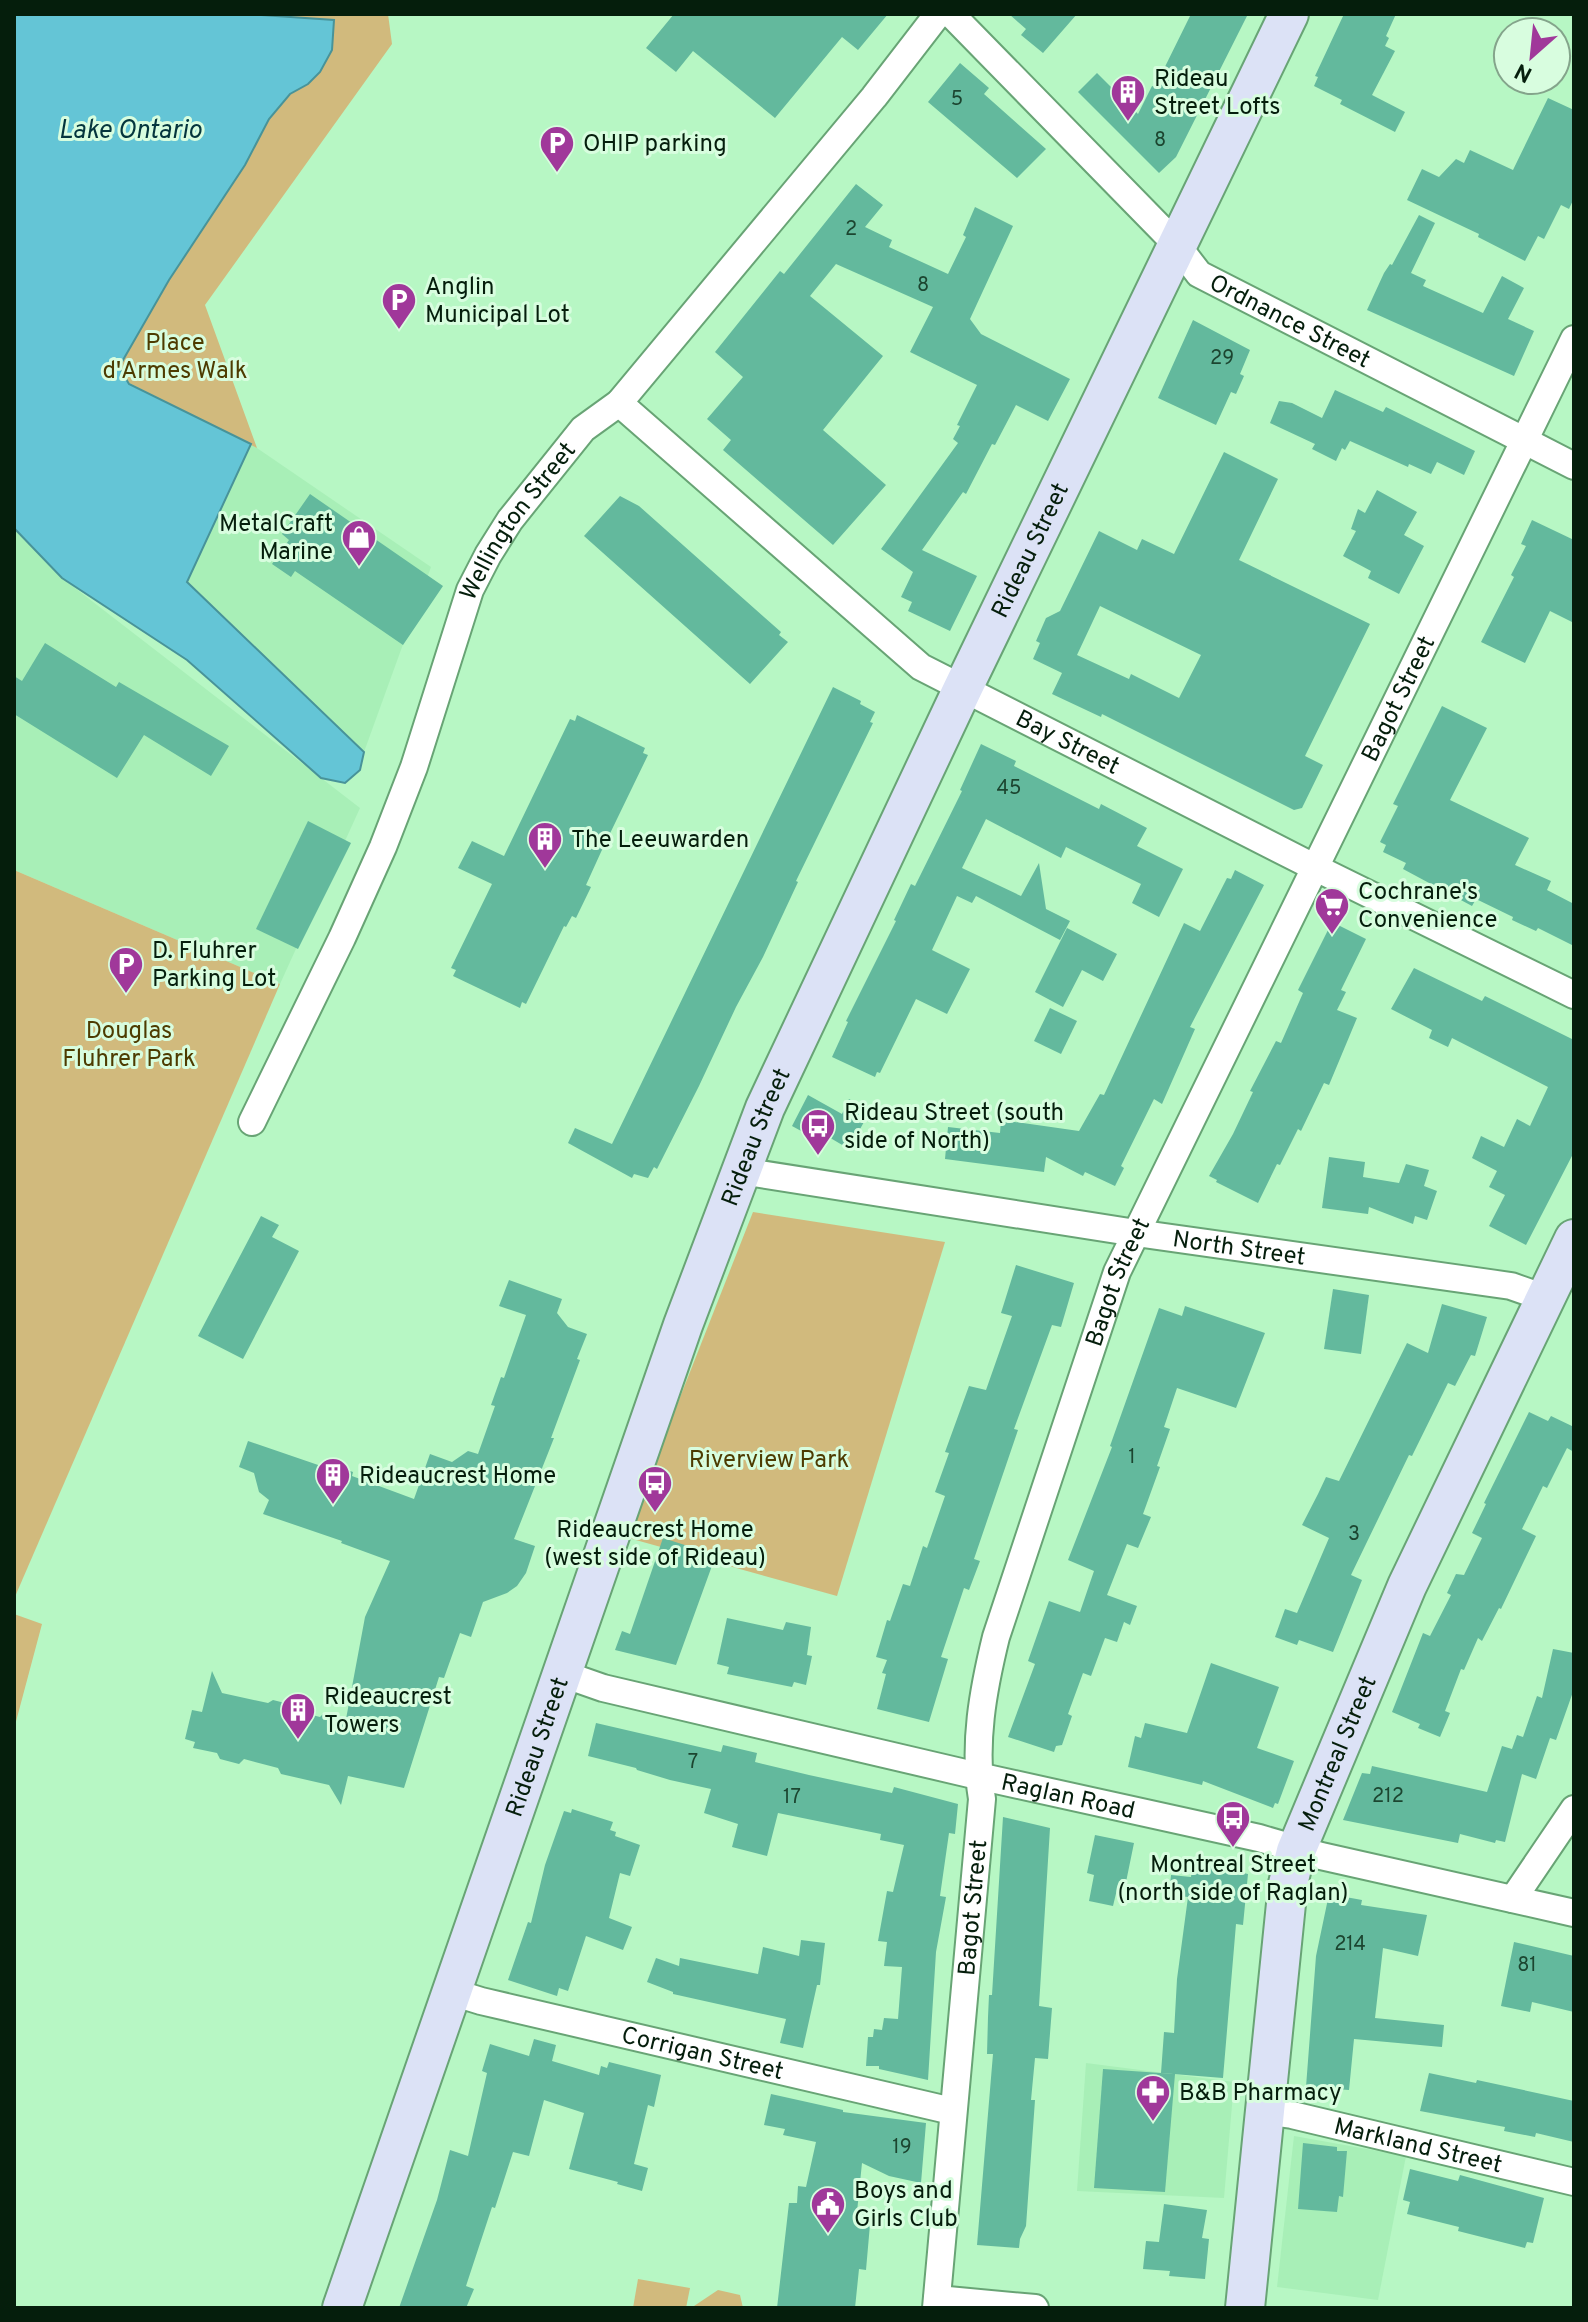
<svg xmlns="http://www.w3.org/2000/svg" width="1588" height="2322" font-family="Overpass,sans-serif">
  <rect width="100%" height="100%" fill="#b7f7c4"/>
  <g fill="#a8efb7">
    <polygon points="251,444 431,567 364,752 187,582"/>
    <polygon points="14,528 62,578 360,808 280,984 14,870"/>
    <polygon points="1086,2063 1234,2082 1224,2198 1077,2191"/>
    <polygon points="1294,2136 1406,2156 1378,2300 1277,2287"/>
  </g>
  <g fill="#d1ba7d">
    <polygon points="247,14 388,14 392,44 205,305 257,448 129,383 119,367 169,280 245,165 269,119 290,94 308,84 332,50 334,20"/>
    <polygon points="14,870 280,984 14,1599"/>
    <polygon points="753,1212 945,1242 837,1596 625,1537"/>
    <polygon points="14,1614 42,1624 14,1729"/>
    <polygon points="638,2279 690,2288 686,2308 633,2308"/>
    <polygon points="718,2290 740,2295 743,2308 691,2308"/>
  </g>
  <polygon fill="#64c5d6" stroke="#489399" stroke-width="2" points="14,14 247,14 334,20 332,50 320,72 308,84 290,94 269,119 245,165 169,280 119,367 129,384 251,444 187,582 364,752 360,770 345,783 321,778 187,660 62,578 14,528"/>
  <g fill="#63b99d" fill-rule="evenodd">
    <polygon points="674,14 888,14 858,50 842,37 775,118 693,51 676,72 646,48"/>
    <polygon points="1009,14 1077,14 1043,53 1021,35 1026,29"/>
    <polygon points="1191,14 1248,14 1176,157 1159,173 1078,92 1097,73 1138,114 1152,86 1155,87"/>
    <polygon points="1344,14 1396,14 1386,36 1389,38 1385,46 1395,51 1372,95 1405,112 1395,132 1340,104 1342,100 1314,86 1318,77 1315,76"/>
    <polygon points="960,63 989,88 984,94 1046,149 1017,178 928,102"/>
    <polygon points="1548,98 1574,110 1574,198 1569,209 1561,205 1544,239 1538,236 1525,261 1478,237 1479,234 1407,200 1422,169 1439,177 1456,159 1464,163 1470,150 1513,170"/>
    <polygon points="856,184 883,205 865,227 892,240 889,247 948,274 966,237 963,235 975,207 1013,226 970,319 981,334 1070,379 1048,421 1016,405 995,445 992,444 966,494 963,492 922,550 977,576 950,631 908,611 912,602 901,597 913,572 881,549 958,443 953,439 960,426 957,425 977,385 910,352 933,307 836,264 810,296 883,356 823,430 886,485 833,545 723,450 731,440 707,419 743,377 715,352 780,271 784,274"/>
    <polygon points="1419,215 1435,223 1411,273 1426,280 1423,286 1483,313 1502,276 1524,288 1508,319 1534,331 1514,376 1367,310 1384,273 1390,264 1392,265"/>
    <polygon points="1193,320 1250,350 1240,374 1244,376 1236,394 1231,392 1216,425 1158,398"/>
    <polygon points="1335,390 1383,412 1386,407 1475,451 1464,475 1437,462 1431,474 1409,464 1408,467 1350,441 1345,450 1342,448 1336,461 1312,449 1315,444 1270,423 1279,401 1292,403 1322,418"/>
    <path d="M1224 452 1278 479 1239 560 1370 624 1305 756 1323 765 1302 808 1294 810 1102 714 1101 717 1052 694 1062 673 1033 659 1040 643 1036 641 1046 618 1060 611 1099 531 1137 550 1142 539 1174 554ZM1100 606 1201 655 1179 698 1131 674 1129 679 1077 655Z"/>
    <polygon points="1377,490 1417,512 1404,535 1424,546 1399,594 1368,578 1371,571 1343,556 1356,531 1351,529 1358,509 1365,513"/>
    <polygon points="310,494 443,586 403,645 295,571 291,577 272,564 289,540 282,534"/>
    <polygon points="620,496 639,506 781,632 779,635 788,642 750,684 584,536"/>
    <polygon points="1532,520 1574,540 1574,623 1550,611 1525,663 1481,642 1514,577 1511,575 1526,546 1521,544"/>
    <polygon points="45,643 116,687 119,682 229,746 211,776 144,735 117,778 14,714 14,676 22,681"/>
    <polygon points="833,687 861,701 860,704 875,712 870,722 873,723 796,881 798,882 763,957 736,1007 699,1086 657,1169 654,1167 648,1178 634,1174 632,1178 568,1143 575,1128 612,1144"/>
    <polygon points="1442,706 1487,728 1450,800 1529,838 1515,865 1551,881 1547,890 1574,904 1574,946 1538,928 1536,931 1512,920 1513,917 1476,899 1472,906 1403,869 1406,863 1383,852 1386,845 1380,842 1398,806 1393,804"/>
    <polygon points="577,715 645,748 643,753 648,755 601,852 586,885 591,887 576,918 572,916 566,927 564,926 526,1004 522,1002 520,1008 453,976 456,970 451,968 492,884 458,868 472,841 504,856 570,719 575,721"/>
    <polygon points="981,744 1016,761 1014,766 1099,809 1101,804 1147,828 1137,846 1183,869 1159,917 1132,903 1141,884 1066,847 1061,858 986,819 962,868 1021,896 1039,863 1046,909 1070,921 1060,940 976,896 972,903 957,896 932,950 970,969 947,1014 916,999 880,1073 877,1072 875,1077 832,1057 848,1022 846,1021 896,921 894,920 911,884 915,886 962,791 960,790"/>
    <polygon points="308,821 351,843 298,949 256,929"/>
    <polygon points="1235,870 1264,885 1190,1027 1195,1029 1162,1104 1154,1099 1121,1166 1124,1168 1115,1186 1085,1172 1083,1176 1046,1157 1044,1172 945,1159 948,1127 1000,1133 1001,1120 1079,1131 1100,1094 1104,1095 1184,923 1200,931 1227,878 1231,879"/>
    <polygon points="1332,922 1366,939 1341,990 1346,992 1337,1010 1357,1018 1329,1085 1324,1083 1301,1131 1298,1129 1280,1165 1277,1164 1258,1203 1216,1182 1217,1180 1209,1176 1233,1134 1253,1092 1250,1091 1276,1041 1281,1043 1303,993 1298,990"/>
    <polygon points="1067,928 1117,954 1103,981 1082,970 1063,1007 1035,992"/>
    <polygon points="1414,968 1482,1001 1485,996 1574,1040 1574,1152 1526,1245 1489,1226 1505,1195 1489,1187 1497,1171 1472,1158 1481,1136 1504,1147 1517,1119 1530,1126 1548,1087 1452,1038 1448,1047 1429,1038 1432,1030 1391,1009"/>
    <polygon points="1050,1008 1077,1021 1061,1054 1034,1041"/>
    <polygon points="808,1095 842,1114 849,1099 870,1111 849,1149 827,1136 823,1143 792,1126"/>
    <polygon points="1329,1157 1365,1162 1363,1177 1399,1183 1406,1164 1429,1170 1424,1186 1437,1191 1427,1220 1415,1216 1413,1224 1369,1207 1368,1214 1322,1208"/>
    <polygon points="261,1216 279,1225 272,1237 299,1251 243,1359 198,1336"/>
    <polygon points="1016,1265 1074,1283 1061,1327 1052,1325 1014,1429 1018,1430 974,1559 980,1561 969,1590 964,1588 941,1657 948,1659 929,1722 877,1709 886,1674 882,1673 887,1660 876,1657 887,1620 890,1621 903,1584 910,1586 923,1546 927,1548 945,1496 935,1492 949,1453 945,1452 969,1386 986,1390 1012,1316 1001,1313"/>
    <polygon points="509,1280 562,1299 557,1313 568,1327 587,1334 577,1359 580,1360 551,1438 554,1438 514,1539 535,1546 526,1573 517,1586 507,1593 483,1602 471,1637 460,1633 444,1678 439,1677 404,1788 348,1776 341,1805 329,1785 281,1774 278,1768 244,1759 239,1764 220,1759 217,1753 193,1748 195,1742 185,1739 192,1710 202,1712 212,1671 222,1693 268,1703 273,1700 293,1705 296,1711 320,1717 324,1713 346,1719 365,1617 390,1561 341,1543 342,1541 263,1514 269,1500 259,1492 254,1473 239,1467 248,1441 324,1467 325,1462 353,1472 352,1476 414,1499 430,1454 452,1462 468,1451 478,1454 495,1406 491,1405 501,1377 504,1378 526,1315 499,1306"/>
    <polygon points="1333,1289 1369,1295 1361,1354 1324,1349"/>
    <polygon points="1442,1304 1487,1317 1475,1356 1471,1355 1455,1386 1448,1383 1412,1456 1409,1455 1351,1575 1362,1580 1333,1652 1299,1640 1297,1645 1275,1637 1285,1609 1297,1613 1329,1538 1302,1525 1318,1494 1326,1477 1339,1481 1407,1343 1428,1353"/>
    <polygon points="1185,1306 1265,1333 1236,1408 1177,1388 1164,1427 1170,1429 1157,1466 1160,1467 1143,1514 1151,1517 1138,1548 1127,1544 1107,1595 1137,1606 1130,1625 1124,1622 1117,1642 1105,1638 1091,1676 1083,1673 1068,1714 1072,1716 1062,1745 1056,1746 1054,1752 1008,1737 1035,1664 1028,1661 1049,1601 1080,1612 1094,1571 1068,1560 1112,1447 1110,1446 1159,1308 1182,1316"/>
    <polygon points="1529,1412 1548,1421 1551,1416 1574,1427 1574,1452 1567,1448 1547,1488 1543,1486 1522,1529 1536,1536 1501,1609 1499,1608 1482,1641 1478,1638 1464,1670 1461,1669 1445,1711 1450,1713 1440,1737 1418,1728 1420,1724 1392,1712 1423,1633 1430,1636 1451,1595 1447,1593 1456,1574 1464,1575 1482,1538 1472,1533 1486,1504 1484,1503"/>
    <polygon points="663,1538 694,1548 691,1556 713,1563 676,1665 615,1650 622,1631 630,1634"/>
    <polygon points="727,1618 783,1630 786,1622 811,1627 807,1655 812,1656 806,1685 794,1682 792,1687 727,1674 729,1667 717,1664"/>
    <polygon points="1553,1649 1574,1653 1574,1689 1556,1740 1550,1738 1536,1779 1522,1774 1505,1842 1496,1840 1495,1843 1460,1834 1458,1843 1343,1820 1362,1773 1370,1774 1372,1766 1487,1792 1502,1746 1512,1749 1517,1735 1523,1737 1537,1696 1542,1698"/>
    <polygon points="1211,1663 1279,1687 1257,1748 1294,1761 1278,1804 1275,1803 1273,1808 1203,1781 1202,1785 1128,1767 1135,1736 1141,1738 1145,1723 1187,1733"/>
    <polygon points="596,1723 721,1752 723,1745 757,1753 755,1762 809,1775 892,1793 894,1787 958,1804 955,1834 949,1833 940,1896 946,1897 936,1952 928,2080 879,2069 879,2066 866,2066 868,2037 873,2037 874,2029 882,2030 884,2018 898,2019 902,1967 884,1966 887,1942 878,1941 887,1891 893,1892 904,1845 880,1840 881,1834 778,1813 767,1856 732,1847 738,1824 704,1813 711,1789 670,1780 637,1770 636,1768 588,1756"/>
    <polygon points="572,1809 613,1822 610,1830 616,1832 615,1836 640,1845 630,1876 620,1873 609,1918 632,1927 623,1950 586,1936 568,1991 559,1988 557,1996 508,1980 528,1922 531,1923 545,1865 564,1811 571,1813"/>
    <polygon points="1003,1817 1050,1828 1039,2006 1052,2008 1048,2059 1035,2058 1031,2100 1035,2100 1026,2226 1020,2239 1019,2248 977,2245 993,2054 987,2054 988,2017 989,1995 992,1995"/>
    <polygon points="1095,1835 1134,1843 1126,1882 1119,1881 1113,1906 1089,1901 1094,1875 1087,1873"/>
    <polygon points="1193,1862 1248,1874 1243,1925 1236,1924 1223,2078 1161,2073 1164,2032 1174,2033 1177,1979 1188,1897 1169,1895 1171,1875 1191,1877"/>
    <polygon points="1329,1894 1362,1900 1361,1905 1427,1915 1418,1956 1383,1948 1375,2018 1444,2025 1442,2047 1354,2039 1349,2090 1306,2087 1316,1956"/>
    <polygon points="801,1940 825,1943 820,1985 817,1985 803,2048 780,2043 786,2019 673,1994 673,1992 647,1982 656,1958 679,1966 680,1958 758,1974 763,1947 799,1956"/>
    <polygon points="1514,1942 1574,1956 1574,2012 1532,2002 1530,2012 1501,2006"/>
    <polygon points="534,2039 556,2045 552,2061 599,2075 601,2066 607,2068 609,2062 661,2075 654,2107 648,2105 634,2164 648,2168 642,2191 617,2184 618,2182 569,2169 584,2113 544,2100 529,2156 513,2152 495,2208 492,2207 466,2286 474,2289 466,2308 399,2308 437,2200 450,2150 468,2156 487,2073 482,2071 490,2044 529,2056"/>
    <polygon points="1103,2069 1175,2074 1165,2192 1094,2188"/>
    <polygon points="1429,2073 1476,2083 1477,2080 1574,2101 1574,2142 1536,2133 1535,2137 1504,2131 1505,2127 1420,2111"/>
    <polygon points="771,2094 843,2110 843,2112 926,2123 921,2183 889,2176 862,2163 857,2212 871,2213 866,2270 859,2269 855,2308 777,2308 789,2203 797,2203 798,2186 806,2187 816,2142 783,2135 785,2129 764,2125"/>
    <polygon points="1303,2143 1337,2147 1337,2151 1347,2151 1343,2197 1339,2196 1337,2212 1298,2209"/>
    <polygon points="1410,2169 1458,2181 1460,2175 1544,2198 1533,2243 1527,2242 1525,2248 1458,2231 1459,2227 1407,2214 1410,2202 1403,2200"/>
    <polygon points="1164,2204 1207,2210 1202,2238 1209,2239 1205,2279 1169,2276 1170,2271 1143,2269 1146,2241 1159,2242"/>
  </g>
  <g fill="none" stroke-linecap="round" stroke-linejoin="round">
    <g stroke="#68a475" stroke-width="30">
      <g id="street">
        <path id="s1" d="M951 14 1176 244 1199 274 1574 466"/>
        <path id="s2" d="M619 403 921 667 1314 867 1574 995"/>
        <path id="s3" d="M252 1122 342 938 383 847 414 767 470 590 488 555 510 520 583 429 619 403 874 97 938 14"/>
        <path id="s4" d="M741 1171 1136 1233 1511 1286 1545 1298"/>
        <path id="s5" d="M563 1674 603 1688 978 1776 1259 1838 1321 1856 1574 1913"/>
        <polyline points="1513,1899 1574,1809"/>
        <path id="s6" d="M452 1992 481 2001 952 2111"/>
        <path id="s7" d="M1264 2111 1292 2115 1574 2182"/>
        <polyline points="937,2299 1035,2308"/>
        <path id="s8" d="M936 2308 982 1799C973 1744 983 1690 996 1637L1117 1272 1574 339"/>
      </g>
    </g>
    <g stroke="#68a475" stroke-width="42">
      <g id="secondary">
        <path id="s9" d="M342 2308 683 1325 765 1108 962 690 1289 14"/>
        <path id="s10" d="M1245 2308 1288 1884 1296 1851 1407 1586 1574 1239"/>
      </g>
    </g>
    <use href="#street" stroke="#fff" stroke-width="26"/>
    <use href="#secondary" stroke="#dce2f6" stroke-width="38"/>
  </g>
  <defs>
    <g id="building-pin" transform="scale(1.8)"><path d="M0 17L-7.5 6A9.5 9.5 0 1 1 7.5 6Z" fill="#a0389a" stroke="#d8fddf"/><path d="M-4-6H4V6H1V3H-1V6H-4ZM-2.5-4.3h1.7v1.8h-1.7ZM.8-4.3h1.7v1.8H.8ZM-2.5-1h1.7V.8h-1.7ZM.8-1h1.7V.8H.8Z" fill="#fff"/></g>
    <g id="parking-pin" transform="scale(1.8)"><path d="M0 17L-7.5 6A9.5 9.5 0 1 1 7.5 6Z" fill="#a0389a" stroke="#d8fddf"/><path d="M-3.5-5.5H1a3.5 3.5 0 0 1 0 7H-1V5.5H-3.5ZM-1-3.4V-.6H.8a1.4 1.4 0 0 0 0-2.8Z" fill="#fff"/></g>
    <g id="shop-pin" transform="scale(1.8)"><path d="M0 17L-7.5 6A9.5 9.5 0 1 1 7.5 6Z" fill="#a0389a" stroke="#d8fddf"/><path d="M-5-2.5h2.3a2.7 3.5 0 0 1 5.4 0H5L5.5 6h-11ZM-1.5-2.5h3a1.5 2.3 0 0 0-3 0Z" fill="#fff"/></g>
    <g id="supermarket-pin" transform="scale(1.8)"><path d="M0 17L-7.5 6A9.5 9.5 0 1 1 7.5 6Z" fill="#a0389a" stroke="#d8fddf"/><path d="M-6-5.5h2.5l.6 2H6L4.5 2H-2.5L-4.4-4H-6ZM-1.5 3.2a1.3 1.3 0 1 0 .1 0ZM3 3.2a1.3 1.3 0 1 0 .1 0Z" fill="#fff"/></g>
    <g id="bus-pin" transform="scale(1.8)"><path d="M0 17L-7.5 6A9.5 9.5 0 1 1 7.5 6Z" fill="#a0389a" stroke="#d8fddf"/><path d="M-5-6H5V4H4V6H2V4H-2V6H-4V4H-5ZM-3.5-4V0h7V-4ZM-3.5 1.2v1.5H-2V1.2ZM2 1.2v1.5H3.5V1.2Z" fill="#fff"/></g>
    <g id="pharmacy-pin" transform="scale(1.8)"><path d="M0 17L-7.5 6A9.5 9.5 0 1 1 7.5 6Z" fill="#a0389a" stroke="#d8fddf"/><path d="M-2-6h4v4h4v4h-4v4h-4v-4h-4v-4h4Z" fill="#fff"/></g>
    <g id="civic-pin" transform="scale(1.8)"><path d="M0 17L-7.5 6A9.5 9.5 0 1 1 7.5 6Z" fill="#a0389a" stroke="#d8fddf"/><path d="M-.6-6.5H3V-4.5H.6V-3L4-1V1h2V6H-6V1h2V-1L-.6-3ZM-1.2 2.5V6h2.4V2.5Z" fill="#fff"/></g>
  </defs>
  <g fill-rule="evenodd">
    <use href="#building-pin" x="1128" y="92"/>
    <use href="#parking-pin" x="557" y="143"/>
    <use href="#parking-pin" x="399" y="300"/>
    <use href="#shop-pin" x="359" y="537"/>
    <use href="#building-pin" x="545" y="839"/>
    <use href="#supermarket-pin" x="1332" y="905"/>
    <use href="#parking-pin" x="126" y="964"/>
    <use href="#bus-pin" x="818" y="1126"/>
    <use href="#building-pin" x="333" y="1475"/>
    <use href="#bus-pin" x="655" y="1483"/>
    <use href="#building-pin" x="298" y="1710"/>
    <use href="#bus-pin" x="1233" y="1818"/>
    <use href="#pharmacy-pin" x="1153" y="2092"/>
    <use href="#civic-pin" x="828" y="2204"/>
  </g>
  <g text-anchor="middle" stroke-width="6" stroke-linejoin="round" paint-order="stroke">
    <g font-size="20" fill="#1c4530">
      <text x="957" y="105">5</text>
      <text x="1160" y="146">8</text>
      <text x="851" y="235">2</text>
      <text x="923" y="291">8</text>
      <text x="1222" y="364">29</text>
      <text x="1009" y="794">45</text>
      <text x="1132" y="1463">1</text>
      <text x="1354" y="1540">3</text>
      <text x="693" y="1768">7</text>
      <text x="1388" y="1802">212</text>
      <text x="792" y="1803">17</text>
      <text x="1350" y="1950">214</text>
      <text x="1527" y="1971">81</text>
      <text x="902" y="2153">19</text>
    </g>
    <g font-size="24" fill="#051e0c" stroke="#d8fddf" text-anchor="start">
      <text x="1154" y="86">Rideau<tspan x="1154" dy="28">Street Lofts</tspan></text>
      <text x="583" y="151">OHIP parking</text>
      <text x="425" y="294">Anglin<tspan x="425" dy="28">Municipal Lot</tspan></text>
      <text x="333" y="531" text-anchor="end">MetalCraft<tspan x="333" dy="28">Marine</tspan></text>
      <text x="571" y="847">The Leeuwarden</text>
      <text x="1358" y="899">Cochrane's<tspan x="1358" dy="28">Convenience</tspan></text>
      <text x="152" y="958">D. Fluhrer<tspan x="152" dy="28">Parking Lot</tspan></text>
      <text x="844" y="1120">Rideau Street (south<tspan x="844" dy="28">side of North)</tspan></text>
      <text x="359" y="1483">Rideaucrest Home</text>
      <text x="655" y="1537" text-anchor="middle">Rideaucrest Home<tspan x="655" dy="28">(west side of Rideau)</tspan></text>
      <text x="324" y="1704">Rideaucrest<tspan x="324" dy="28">Towers</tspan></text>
      <text x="1233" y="1872" text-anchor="middle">Montreal Street<tspan x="1233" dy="28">(north side of Raglan)</tspan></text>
      <text x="1179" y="2100">B&amp;B Pharmacy</text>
      <text x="854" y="2198">Boys and<tspan x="854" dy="28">Girls Club</tspan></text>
    </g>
    <g font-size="24" fill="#051e0c" stroke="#d8fddf">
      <text dy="8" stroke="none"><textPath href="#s1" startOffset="462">Ordnance Street</textPath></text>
      <text dy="8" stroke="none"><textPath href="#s3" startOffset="660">Wellington Street</textPath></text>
      <text dy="8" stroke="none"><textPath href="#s9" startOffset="1890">Rideau Street</textPath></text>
      <text dy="8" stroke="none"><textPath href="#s8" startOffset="1698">Bagot Street</textPath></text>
      <text dy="8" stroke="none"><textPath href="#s2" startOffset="566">Bay Street</textPath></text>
      <text dy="8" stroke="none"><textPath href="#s9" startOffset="1242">Rideau Street</textPath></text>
      <text dy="8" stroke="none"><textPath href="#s4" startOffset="504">North Street</textPath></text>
      <text dy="8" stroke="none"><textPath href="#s8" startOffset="1050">Bagot Street</textPath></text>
      <text dy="8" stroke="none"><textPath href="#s9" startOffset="594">Rideau Street</textPath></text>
      <text dy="8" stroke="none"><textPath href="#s10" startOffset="566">Montreal Street</textPath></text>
      <text dy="8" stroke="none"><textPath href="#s5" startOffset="520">Raglan Road</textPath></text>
      <text dy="8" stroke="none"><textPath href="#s8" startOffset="402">Bagot Street</textPath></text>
      <text dy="8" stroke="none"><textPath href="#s6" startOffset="258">Corrigan Street</textPath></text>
      <text dy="8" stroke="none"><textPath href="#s7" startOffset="158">Markland Street</textPath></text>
    </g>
    <g font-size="24" fill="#4d3b00" stroke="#d8fddf">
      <text x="175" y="350">Place<tspan x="175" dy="28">d'Armes Walk</tspan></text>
      <text x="129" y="1038">Douglas<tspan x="129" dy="28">Fluhrer Park</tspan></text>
      <text x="769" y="1467">Riverview Park</text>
    </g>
    <g font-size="26" font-style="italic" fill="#04353d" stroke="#d8fddf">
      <text x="130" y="138">Lake Ontario</text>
    </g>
  </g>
  <rect width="1588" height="2322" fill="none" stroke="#051e0c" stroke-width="32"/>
  <g transform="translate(1532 56) rotate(207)"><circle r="38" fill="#d8fddf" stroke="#84a48b" stroke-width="2"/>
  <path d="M0-6L14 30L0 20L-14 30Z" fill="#a0389a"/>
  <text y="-12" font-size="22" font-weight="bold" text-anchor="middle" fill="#051e0c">N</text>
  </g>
</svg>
